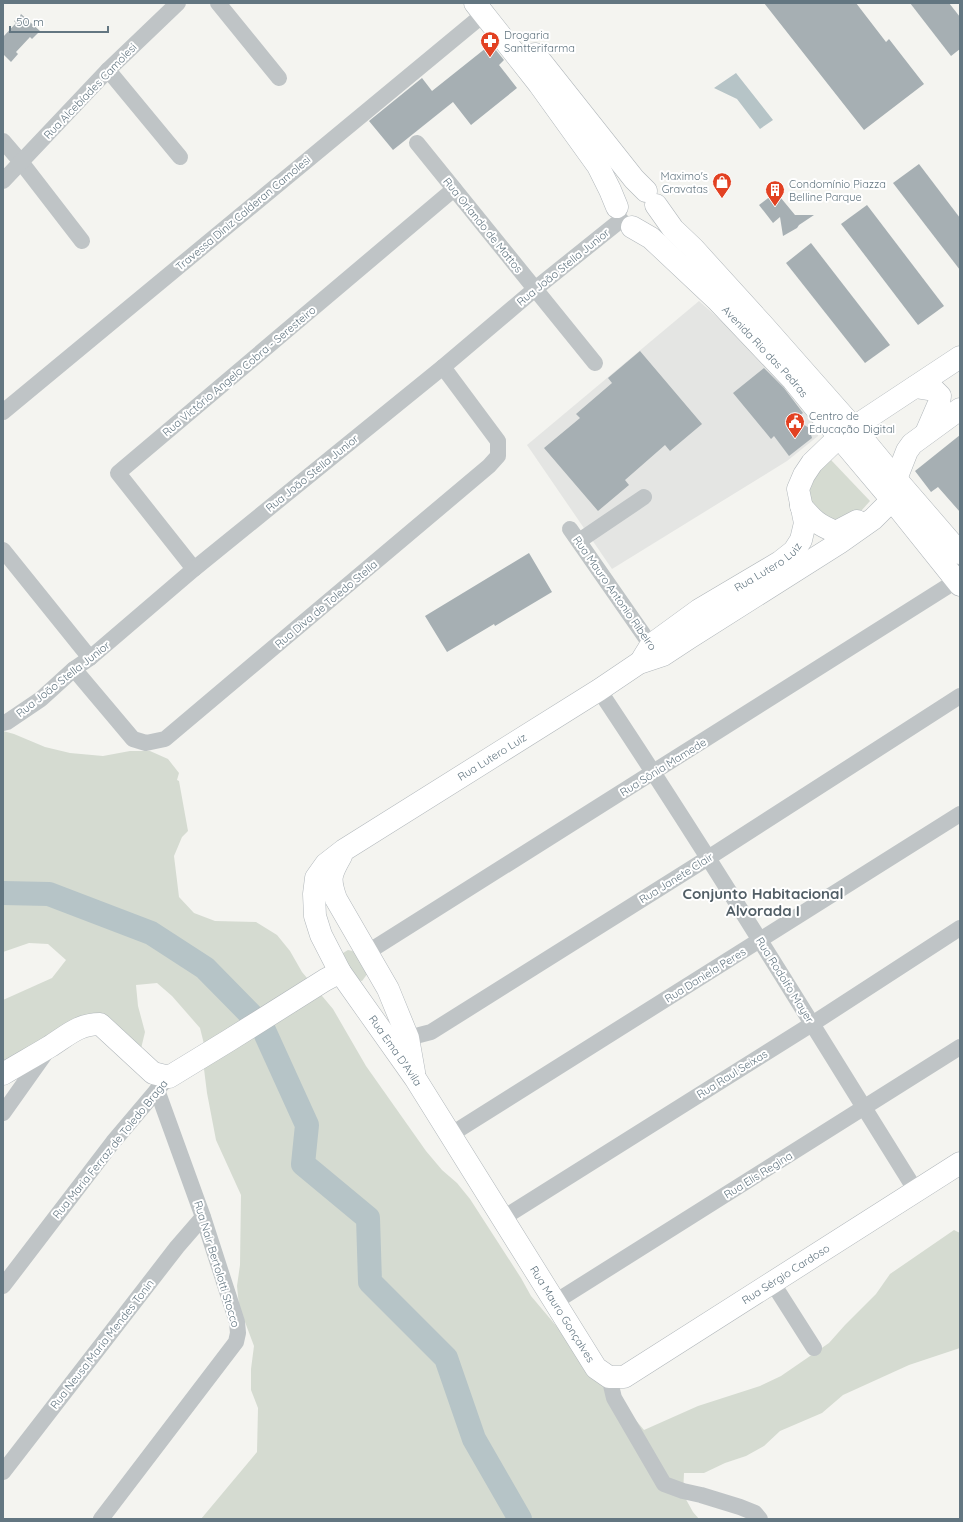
<svg xmlns="http://www.w3.org/2000/svg" width="963" height="1522" font-family="Quicksand,sans-serif">
  <rect width="100%" height="100%" fill="#f4f4f0"/>
  <polygon fill="#e4e5e3" points="699,301 763,358 819,425 818,436 787,461 612,569 527,445"/>
  <g fill="#d5dbd1">
    <polygon points="831,460 870,501 852,521 829,522 810,504 809,491 817,471"/>
    <polygon points="3,731 14,734 45,747 70,753 103,756 130,751 150,751 168,759 179,773 177,780 179,781 188,831 182,837 174,856 179,897 194,913 215,921 256,922 277,935 290,951 302,972 333,1009 366,1066 426,1151 442,1170 457,1183 470,1199 521,1278 531,1296 644,1430 698,1406 760,1386 781,1376 829,1343 845,1325 876,1294 890,1274 954,1230 960,1233 960,1348 909,1365 843,1395 822,1413 780,1431 764,1446 746,1456 725,1463 704,1473 684,1473 683,1494 693,1512 699,1519 201,1519 257,1452 258,1408 251,1390 251,1369 254,1346 239,1306 237,1286 240,1265 241,1195 216,1140 207,1093 204,1069 205,1048 200,1028 172,996 157,983 136,985 138,1006 145,1032 140,1053 104,1034 83,1028 3,1078 3,1000 52,978 66,960 48,944 29,943 3,952"/>
    <polygon points="348,950 357,952 368,973 362,981 357,980 342,960 343,953"/>
  </g>
  <polygon fill="#b6c4c7" points="736,73 773,120 760,129 737,99 714,88"/>
  <g fill="none" stroke-linecap="round" stroke-linejoin="round">
    <polyline stroke="#b6c4c7" stroke-width="24" points="3,893 49,894 151,933 205,968 262,1026 307,1125 303,1164 368,1218 370,1282 446,1358 474,1439 520,1519"/>
  </g>
  <g fill="#a6afb3">
    <polygon points="764,3 856,3 886,42 889,39 924,84 864,130"/>
    <polygon points="910,3 949,3 960,17 960,49 951,56"/>
    <polygon points="21,14 40,31 32,39 30,37 16,52 18,54 11,62 3,54 3,37 16,23 14,21"/>
    <polygon points="491,44 504,60 499,65 517,88 471,125 453,102 393,150 369,121 422,78 432,91"/>
    <polygon points="919,164 960,218 960,270 893,183"/>
    <polygon points="776,192 795,215 814,215 799,225 797,228 783,236 780,217 773,223 759,205"/>
    <polygon points="867,205 944,306 918,325 841,224"/>
    <polygon points="811,243 890,345 865,363 786,263"/>
    <polygon points="640,351 702,424 670,451 665,445 625,480 629,485 598,511 544,448 580,418 576,414 612,383 608,378"/>
    <polygon points="764,368 784,388 803,413 795,419 809,428 812,438 789,456 774,436 771,439 733,393"/>
    <polygon points="960,435 960,512 938,487 931,492 915,471"/>
    <polygon points="529,553 552,592 495,626 494,624 447,652 425,616"/>
  </g>
  <g fill="none" stroke-linecap="round" stroke-linejoin="round">
    <g stroke="#b1b7bb" stroke-width="23">
      <g id="secondary">
        <polyline points="475,3 539,84 598,166 610,190 617,207"/>
        <polyline points="535,54 634,179 646,191"/>
        <polyline points="656,205 673,229 693,248 762,324 853,427 896,479 960,553"/>
        <path id="s1" d="M632 227 651 238 717 300 793 380 839 437 892 500 960 585"/>
        <polyline points="915,387 934,390 940,396 939,403 926,433"/>
        <path id="s2" d="M960 409 912 444 907 451 896 479 892 500 873 519 839 543 689 638 663 655 639 663 599 690 344 850 326 864 316 878 314 894 315 916 321 935 340 972 415 1078 596 1368 609 1377H624L960 1163"/>
        <path d="M801 506C813 520 818 525 836 532L857 521"/>
        <path id="s3" d="M643 658 651 645 699 610 780 562 794 551 801 540 805 523 798 489 804 475 812 463 839 437 960 357"/>
        <path d="M341 856C330 875 329 879 336 899L388 989 408 1038 414 1072"/>
        <path d="M3 1074C18 1065 34 1056 49 1047 67 1036 78 1024 100 1024L153 1073 169 1077 228 1041 325 980 340 972"/>
      </g>
    </g>
    <g stroke="#bfc4c6" stroke-width="16">
      <polyline points="218,3 279,78"/>
      <polyline points="108,70 180,157"/>
      <polyline points="3,141 21,162 82,241"/>
      <polyline points="417,143 595,363"/>
      <polyline points="3,181 108,70 178,3"/>
      <polyline points="3,412 484,14"/>
      <polyline points="570,529 657,654"/>
      <polyline points="579,541 644,497"/>
      <polyline points="3,550 90,658"/>
      <polyline points="194,569 118,473 454,189"/>
      <polyline points="74,669 133,739 146,743 165,739 489,466 498,456 498,441 443,367"/>
      <path d="M599 690C709 855 811 1023 916 1191"/>
      <polyline points="3,723 7,722 41,699 74,669 90,658 194,569 443,367 535,289 621,220"/>
      <polyline points="368,952 956,581"/>
      <polyline points="398,1036 408,1038 431,1032 708,858 960,696"/>
      <polyline points="3,1113 47,1051"/>
      <polyline points="450,1135 960,814"/>
      <polyline points="503,1218 812,1024 960,928"/>
      <polyline points="772,1282 814,1348"/>
      <polyline points="3,1286 113,1142 163,1083"/>
      <polyline points="555,1302 960,1047"/>
      <polyline points="609,1377 614,1398 664,1484 683,1491 701,1495 740,1507 755,1513 760,1519"/>
      <polyline points="3,1472 177,1247 203,1217"/>
      <polyline points="101,1519 236,1342 238,1333 237,1322 203,1217 157,1090"/>
    </g>
    <use href="#secondary" stroke="#fff" stroke-width="22"/>
  </g>
  <defs>
    <g id="pharmacy-pin" transform="scale(1)"><path d="M0 17L-7.5 6A9.5 9.5 0 1 1 7.5 6Z" fill="#e24122" stroke="#fff"/><path d="M-2-6h4v4h4v4h-4v4h-4v-4h-4v-4h4Z" fill="#fff"/></g>
    <g id="shop-pin" transform="scale(1)"><path d="M0 17L-7.5 6A9.5 9.5 0 1 1 7.5 6Z" fill="#e24122" stroke="#fff"/><path d="M-5-2.5h2.3a2.7 3.5 0 0 1 5.4 0H5L5.5 6h-11ZM-1.5-2.5h3a1.5 2.3 0 0 0-3 0Z" fill="#fff"/></g>
    <g id="building-pin" transform="scale(1)"><path d="M0 17L-7.5 6A9.5 9.5 0 1 1 7.5 6Z" fill="#e24122" stroke="#fff"/><path d="M-4-6H4V6H1V3H-1V6H-4ZM-2.5-4.3h1.7v1.8h-1.7ZM.8-4.3h1.7v1.8H.8ZM-2.5-1h1.7V.8h-1.7ZM.8-1h1.7V.8H.8Z" fill="#fff"/></g>
    <g id="civic-pin" transform="scale(1)"><path d="M0 17L-7.5 6A9.5 9.5 0 1 1 7.5 6Z" fill="#e24122" stroke="#fff"/><path d="M-.6-6.5H3V-4.5H.6V-3L4-1V1h2V6H-6V1h2V-1L-.6-3ZM-1.2 2.5V6h2.4V2.5Z" fill="#fff"/></g>
  </defs>
  <g fill-rule="evenodd">
    <use href="#pharmacy-pin" x="490" y="41"/>
    <use href="#shop-pin" x="722" y="182"/>
    <use href="#building-pin" x="775" y="190"/>
    <use href="#civic-pin" x="795" y="422"/>
  </g>
  <g text-anchor="middle" stroke-width="4" stroke-linejoin="round" paint-order="stroke">
    <g font-size="11" fill="#637681" stroke="#fff" text-anchor="start">
      <text x="504" y="39">Drogaria<tspan x="504" dy="13">Santterifarma</tspan></text>
      <text x="708" y="180" text-anchor="end">Maximo's<tspan x="708" dy="13">Gravatas</tspan></text>
      <text x="789" y="188">Condomínio Piazza<tspan x="789" dy="13">Belline Parque</tspan></text>
      <text x="809" y="420">Centro de<tspan x="809" dy="13">Educação Digital</tspan></text>
    </g>
    <g font-size="11" fill="#637681" stroke="#fff">
      <text transform="translate(90 91) rotate(-46)" y="4">Rua Alcebíades Camolesi</text>
      <text transform="translate(243 213) rotate(-40)" y="4">Travessa Diniz Calderan Camolesi</text>
      <text transform="translate(483 225) rotate(51)" y="4">Rua Orlando de Mattos</text>
      <text transform="translate(563 267) rotate(-39)" y="4">Rua João Stella Junior</text>
      <text dy="4" stroke="none"><textPath href="#s1" startOffset="183">Avenida Rio das Pedras</textPath></text>
      <text transform="translate(239 371) rotate(-40)" y="4">Rua Victório Angelo Cobra - Seresteiro</text>
      <text transform="translate(312 473) rotate(-39)" y="4">Rua João Stella Junior</text>
      <text dy="4" stroke="none"><textPath href="#s3" startOffset="156">Rua Lutero Luiz</textPath></text>
      <text transform="translate(615 593) rotate(55)" y="4">Rua Mauro Antonio Ribeiro</text>
      <text transform="translate(326 604) rotate(-40)" y="4">Rua Diva de Toledo Stella</text>
      <text transform="translate(63 679) rotate(-38)" y="4">Rua João Stella Junior</text>
      <text transform="translate(492 757) rotate(-32)" y="4">Rua Lutero Luiz</text>
      <text transform="translate(663 767) rotate(-32)" y="4">Rua Sônia Mamede</text>
      <text transform="translate(676 878) rotate(-32)" y="4">Rua Janete Clair</text>
      <text transform="translate(705 975) rotate(-32)" y="4">Rua Daniela Peres</text>
      <text transform="translate(785 980) rotate(58)" y="4">Rua Rodolfo Mayer</text>
      <text dy="4" stroke="none"><textPath href="#s2" startOffset="1007">Rua Ema D'Avila</textPath></text>
      <text transform="translate(732 1074) rotate(-32)" y="4">Rua Raul Seixas</text>
      <text transform="translate(110 1149) rotate(-51)" y="4">Rua Maria Ferraz de Toledo Braga</text>
      <text transform="translate(758 1175) rotate(-32)" y="4">Rua Elis Regina</text>
      <text transform="translate(217 1264) rotate(73)" y="4">Rua Nair Bertolotti Stocco</text>
      <text dy="4" stroke="none"><textPath href="#s2" startOffset="1605">Rua Sérgio Cardoso</textPath></text>
      <text dy="4" stroke="none"><textPath href="#s2" startOffset="1319">Rua Mauro Gonçalves</textPath></text>
      <text transform="translate(102 1344) rotate(-52)" y="4">Rua Neusa Maria Mendes Tonin</text>
    </g>
    <g font-size="15" font-weight="bold" fill="#515e66" stroke="#fff">
      <text x="763" y="899">Conjunto Habitacional<tspan x="763" dy="17">Alvorada I</tspan></text>
    </g>
  </g>
  <rect width="963" height="1522" fill="none" stroke="#637681" stroke-width="8"/>
  <path d="M10 26v6h98v-6" fill="none" stroke="#637681" stroke-width="2"/>
  <text x="16" y="26" font-size="12" fill="#637681" stroke="#ffffff" stroke-width="3" paint-order="stroke">50 m</text>
</svg>
